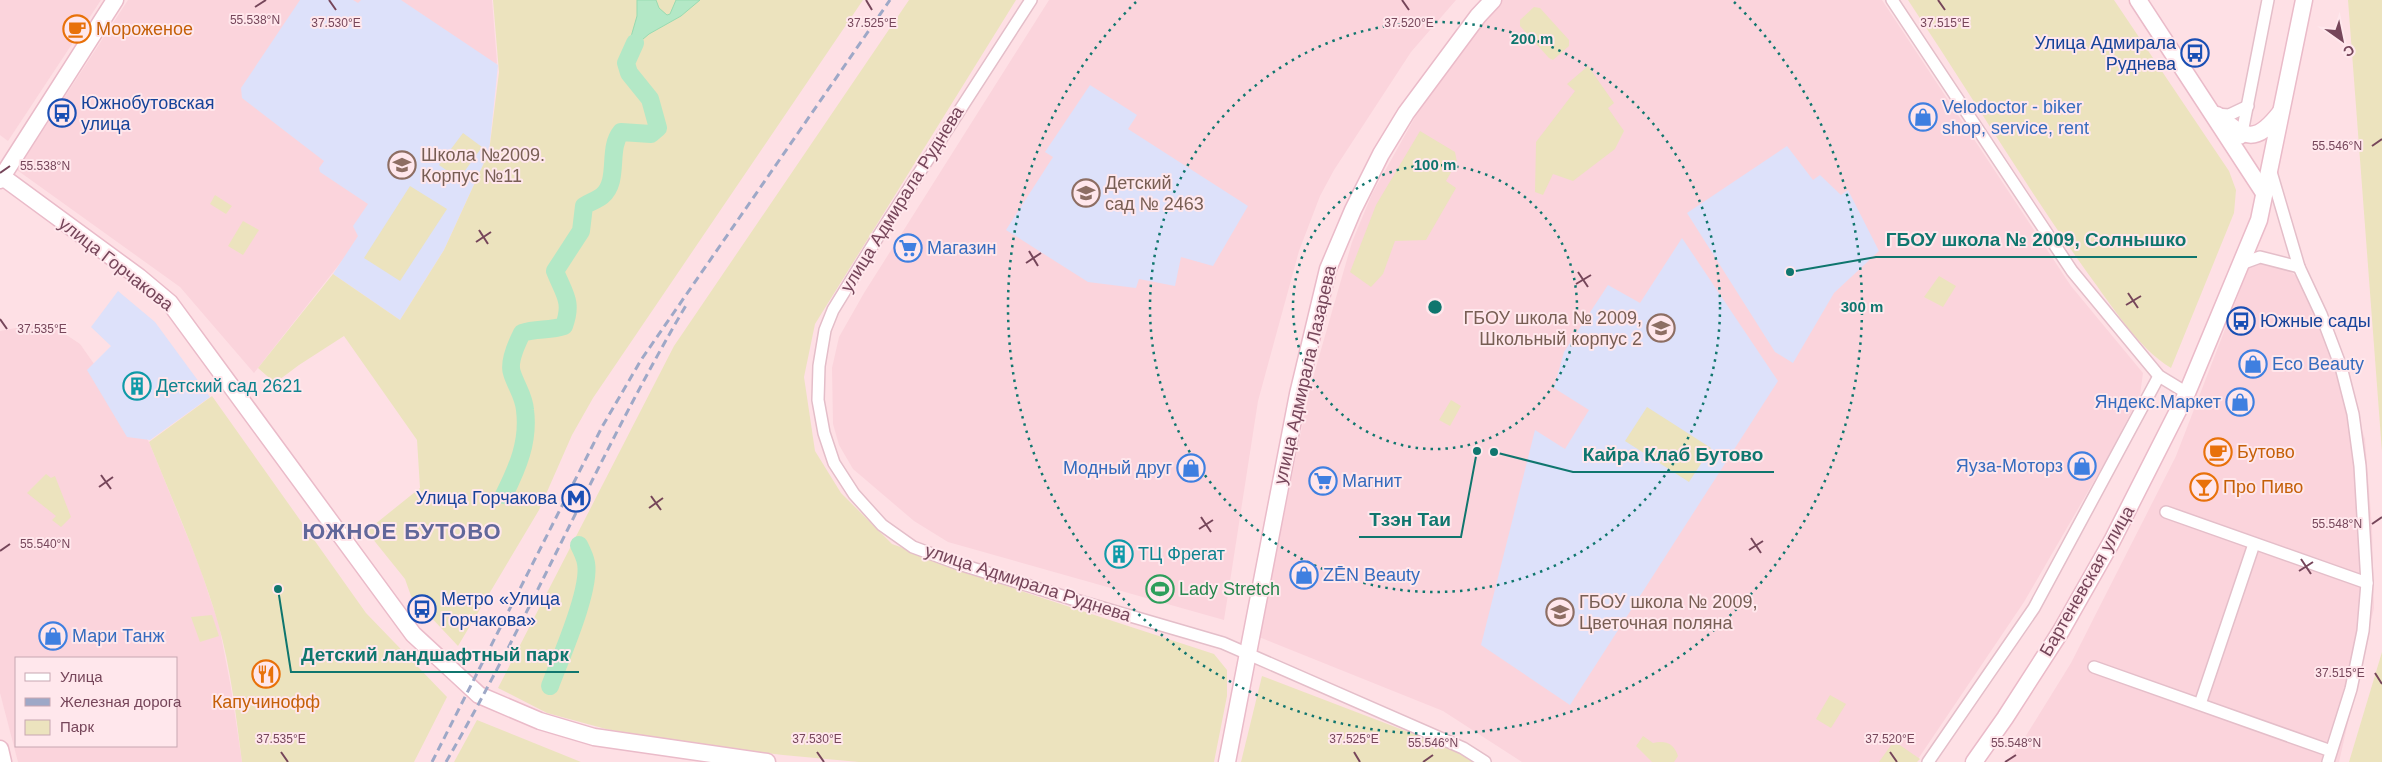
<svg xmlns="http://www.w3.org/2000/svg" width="2382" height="762" font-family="Helvetica,sans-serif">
  <rect width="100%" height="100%" fill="#fee0e5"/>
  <g fill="#fbd4dc" fill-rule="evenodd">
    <polygon points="0,0 101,0 8,141 0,135"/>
    <polygon points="128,0 492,0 497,63 254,373 180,287 17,170"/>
    <polygon points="1049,0 1456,0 1411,52 1334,170 1320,196 1299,251 1258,401 1224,620 948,542 914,521 853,469 839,445 833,424 832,368 839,337 864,293"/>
    <polygon points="1501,0 1882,0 2071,286 2143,373 2140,395 2108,457 2024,602 1916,762 1522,762 1443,711 1259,637 1310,388 1352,242 1372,194 1414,119 1459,51"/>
    <polygon points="2269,258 2284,266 2304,283 2332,340 2365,439 2372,527 2374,608 2339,762 2007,762 2027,734 2071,663 2176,456 2251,262"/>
    <path d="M47 322 80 344 149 442 199 565 219 625 231 688 242 762H18L0 693V331ZM16 658H176V746H16Z"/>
  </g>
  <g fill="#dde1fa">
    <polygon points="300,0 353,0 358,3 361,0 401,0 498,65 489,152 444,250 400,320 333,274 358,236 353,226 368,204 320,172 319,168 324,161 242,98 241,88"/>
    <polygon points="1090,85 1137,115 1128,129 1248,206 1213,266 1181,257 1175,286 1139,279 1136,288 1088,282 1006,230 1053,157 1045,152"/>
    <polygon points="1787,146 1813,180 1820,175 1841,195 1848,190 1879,251 1834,293 1793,363 1775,352 1687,213"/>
    <polygon points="1682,238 1778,381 1570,705 1481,645 1535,430 1565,449 1589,410 1554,388 1564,352 1608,285 1640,303"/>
    <polygon points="118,291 155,322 210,397 150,440 127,437 87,370 111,346 91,327"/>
  </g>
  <g fill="#ece3be">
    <polygon points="493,0 863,0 593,398 572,435 539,510 458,646 411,596 405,579 368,533 369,529 420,488 417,440 344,336 299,365 275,383 258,368 333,274 400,320 444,250 489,152 499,72"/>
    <polygon points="909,0 1016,0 815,324 804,377 815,451 841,493 892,544 1027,593 1214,654 1227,670 1227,696 1214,762 859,762 783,755 690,744 606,729 547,713 498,688 674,346"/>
    <path d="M1908 0H2114L2229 171 2236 190 2234 213 2171 368C2138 348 2112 306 2089 275 2025 186 1969 91 1908 0Z"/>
    <polygon points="2348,0 2382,0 2382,452"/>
    <polygon points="1534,7 1540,8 1569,40 1569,46 1553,60 1549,58 1520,26 1520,20"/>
    <polygon points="1588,66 1614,103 1608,108 1624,131 1615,149 1573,181 1553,174 1543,195 1535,192 1536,142 1575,91 1567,84"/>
    <polygon points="1420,131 1455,152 1457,162 1446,181 1456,188 1426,240 1395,241 1383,274 1371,287 1350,272 1376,205"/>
    <polygon points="463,133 482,147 459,179 439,165"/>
    <polygon points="410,186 447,209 400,281 364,258"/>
    <polygon points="215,195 232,206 226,214 210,204"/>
    <polygon points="243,221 259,230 243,255 228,246"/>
    <polygon points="1939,276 1956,286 1943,307 1924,297"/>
    <path d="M212 396 366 613 447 697 414 762H242C236 716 231 668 218 623 200 561 173 502 149 442Z"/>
    <polygon points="1451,400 1461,406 1450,426 1439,420"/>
    <polygon points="1647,407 1711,448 1689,482 1625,441"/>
    <polygon points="46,474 51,478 55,476 71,517 61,527 52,520 56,516 27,493"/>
    <polygon points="212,615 219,636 200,642 191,617"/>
    <polygon points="2382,652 2382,762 2349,762"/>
    <polygon points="1262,676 1471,756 1478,762 1241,762"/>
    <polygon points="1830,695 1846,704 1831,728 1816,719"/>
    <polygon points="477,720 581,762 454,762"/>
    <path d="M1643 736 1653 743C1665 740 1674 743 1678 756L1674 762H1652L1636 746Z"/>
    <polygon points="1894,741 1920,759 1917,762 1879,762"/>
  </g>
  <polygon fill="#b3e8c6" stroke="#99dbb1" points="637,0 656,0 659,8 667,15 670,14 676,0 700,0 681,16 649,34 636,45 626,63 624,61 637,16"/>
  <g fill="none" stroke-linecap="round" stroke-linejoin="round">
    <g stroke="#b3e8c6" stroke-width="18">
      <path d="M504 495C518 467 529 441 525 410 524 396 516 386 512 373 508 362 517 343 522 333 536 328 550 331 564 326 573 301 564 294 555 271L581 231 584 206C590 202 597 200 602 196 620 181 607 149 621 132L651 134 658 128 650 99 629 73 626 63 635 43"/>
      <path d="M550 686C560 659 591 590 586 563 585 557 582 551 579 545"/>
    </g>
    <g stroke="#e4bec9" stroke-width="14">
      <g id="street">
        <polyline points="1031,0 879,235 833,310 825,330 819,366 818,400 824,433 834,463 854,494 882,525 913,547 959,564 1072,599 1223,643 1463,748 1485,762"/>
        <polyline points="1892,0 2072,271 2159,376 2187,393"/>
        <polyline points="2215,114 2229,115 2248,106"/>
        <polyline points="2241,138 2268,0"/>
        <polyline points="2271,172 2299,267 2321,314 2341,367 2353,414 2360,466 2367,583 2363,631 2351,689 2328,762"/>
        <polyline points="2241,264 2260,257 2299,267"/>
        <polyline points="2166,512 2367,583"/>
        <polyline points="2094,667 2331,751"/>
        <polyline points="2200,704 2254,544"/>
        <polyline points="1928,762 2034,608 2159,376"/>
      </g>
    </g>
    <g stroke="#eabbc9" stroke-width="19">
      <g id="secondary">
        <polyline points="2138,0 2264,193"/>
        <path d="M2217 115C2245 138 2255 145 2280 113"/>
        <polyline points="0,175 139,277 170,303 413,634 479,695 540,721 594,737 767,762"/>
        <polyline points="0,180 115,0"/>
        <polyline points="0,749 3,762"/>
        <polyline points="1227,762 1298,394 1328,269 1353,210 1381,154 1406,113 1478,16 1493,0"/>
        <polyline points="1974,762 2005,718 2061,631 2112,541 2187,393 2259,220 2304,0"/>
      </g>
    </g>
    <use href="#street" stroke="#fff" stroke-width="11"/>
    <use href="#secondary" stroke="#fff" stroke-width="16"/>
    <g stroke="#9ea8c7" stroke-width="3" stroke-dasharray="8 5" stroke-linecap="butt">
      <polyline points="432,762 602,427 641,360 890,0"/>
      <path d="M446 762C533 612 600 451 688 302"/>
    </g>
  </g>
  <path fill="none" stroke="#76465a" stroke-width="2" d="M329 0 336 10M866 0 872 10M1402 0 1409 10M1938 0 1945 10M255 7 266 0M2372 146 2382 139M0 173 10 166M479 230 488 244M476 242 491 232M1029 251 1038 266M1026 263 1041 253M1578 272 1588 287M1576 284 1591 275M2128 293 2138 308M2126 305 2141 296M0 319 7 329M101 475 111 489M99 487 113 477M651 496 661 510M649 508 663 498M1201 517 1211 532M2372 524 2382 517M1199 529 1213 520M1751 538 1761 553M1749 550 1763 541M0 551 10 544M2301 559 2311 574M2299 571 2313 562M2375 673 2382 684M281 752 288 762M817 752 824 762M1354 752 1360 762M1890 752 1897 762M1423 762 1433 755M2005 762 2016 755"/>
  <g fill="none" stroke="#0f766e" stroke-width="2.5" stroke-dasharray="2.5 5">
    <circle cx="1435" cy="307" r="142"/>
    <circle cx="1435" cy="307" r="285"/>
    <path d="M1734 2A427 427 0 1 1 1136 2"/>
  </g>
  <defs>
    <g id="cafe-ring" transform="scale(1.4375)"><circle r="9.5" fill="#ffe7ec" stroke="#e8710a" stroke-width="1.5"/><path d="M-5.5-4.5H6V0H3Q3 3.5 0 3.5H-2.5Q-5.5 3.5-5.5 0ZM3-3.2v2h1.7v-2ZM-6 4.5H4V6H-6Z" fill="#e8710a"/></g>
    <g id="bus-ring" transform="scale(1.4375)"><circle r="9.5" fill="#ffe7ec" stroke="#1a4fb4" stroke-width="1.5"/><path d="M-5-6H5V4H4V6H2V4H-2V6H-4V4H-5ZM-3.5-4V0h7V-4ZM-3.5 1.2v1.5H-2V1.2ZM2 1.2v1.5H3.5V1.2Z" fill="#1a4fb4"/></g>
    <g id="shop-ring" transform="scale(1.4375)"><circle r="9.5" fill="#ffe7ec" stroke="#3f7fe0" stroke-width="1.5"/><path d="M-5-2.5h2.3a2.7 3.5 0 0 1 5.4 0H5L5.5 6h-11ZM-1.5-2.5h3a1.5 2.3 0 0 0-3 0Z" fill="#3f7fe0"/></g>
    <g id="school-ring" transform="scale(1.4375)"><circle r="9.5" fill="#ffe7ec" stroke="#8d6e63" stroke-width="1.5"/><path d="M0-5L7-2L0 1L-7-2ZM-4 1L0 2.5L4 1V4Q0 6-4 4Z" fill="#8d6e63"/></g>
    <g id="supermarket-ring" transform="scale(1.4375)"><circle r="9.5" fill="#ffe7ec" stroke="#3f7fe0" stroke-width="1.5"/><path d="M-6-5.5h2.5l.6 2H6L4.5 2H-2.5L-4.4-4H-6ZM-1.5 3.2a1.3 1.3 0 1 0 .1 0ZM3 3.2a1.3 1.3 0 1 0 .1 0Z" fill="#3f7fe0"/></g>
    <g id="building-ring" transform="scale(1.4375)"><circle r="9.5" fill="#ffe7ec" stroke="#0f9aa8" stroke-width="1.5"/><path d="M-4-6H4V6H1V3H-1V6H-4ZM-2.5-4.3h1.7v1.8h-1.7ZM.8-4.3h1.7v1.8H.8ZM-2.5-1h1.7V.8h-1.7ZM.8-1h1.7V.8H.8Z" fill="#0f9aa8"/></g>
    <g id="bar-ring" transform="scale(1.4375)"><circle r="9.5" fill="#ffe7ec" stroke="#e8710a" stroke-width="1.5"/><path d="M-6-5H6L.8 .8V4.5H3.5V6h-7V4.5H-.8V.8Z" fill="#e8710a"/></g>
    <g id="metro-ring" transform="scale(1.4375)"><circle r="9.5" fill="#ffe7ec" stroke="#1a4fb4" stroke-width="1.5"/><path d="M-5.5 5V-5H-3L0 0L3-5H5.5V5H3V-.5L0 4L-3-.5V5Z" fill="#1a4fb4"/></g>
    <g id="stadium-ring" transform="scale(1.4375)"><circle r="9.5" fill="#ffe7ec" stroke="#2e9e5b" stroke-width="1.5"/><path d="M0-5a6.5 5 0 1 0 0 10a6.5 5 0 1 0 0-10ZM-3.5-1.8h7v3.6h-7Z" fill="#2e9e5b"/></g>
    <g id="restaurant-ring" transform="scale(1.4375)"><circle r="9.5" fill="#ffe7ec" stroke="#e8710a" stroke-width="1.5"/><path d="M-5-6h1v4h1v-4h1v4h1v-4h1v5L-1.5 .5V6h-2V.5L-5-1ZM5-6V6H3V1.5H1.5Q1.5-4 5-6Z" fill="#e8710a"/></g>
  </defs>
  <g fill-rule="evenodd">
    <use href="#cafe-ring" x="77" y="29"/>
    <use href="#bus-ring" x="2195" y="53"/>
    <use href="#bus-ring" x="62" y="113"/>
    <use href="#shop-ring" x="1923" y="117"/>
    <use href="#school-ring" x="402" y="165"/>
    <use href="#school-ring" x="1086" y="193"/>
    <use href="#supermarket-ring" x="908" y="248"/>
    <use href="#bus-ring" x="2241" y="321"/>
    <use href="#school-ring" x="1661" y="328"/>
    <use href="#shop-ring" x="2253" y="364"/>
    <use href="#building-ring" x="137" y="386"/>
    <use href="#shop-ring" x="2240" y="402"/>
    <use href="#cafe-ring" x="2218" y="452"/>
    <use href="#shop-ring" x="2082" y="466"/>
    <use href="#shop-ring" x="1191" y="468"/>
    <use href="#supermarket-ring" x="1323" y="481"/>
    <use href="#bar-ring" x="2204" y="487"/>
    <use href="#metro-ring" x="576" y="498"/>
    <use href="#building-ring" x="1119" y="554"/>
    <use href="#shop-ring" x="1304" y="575"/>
    <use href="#stadium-ring" x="1160" y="589"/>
    <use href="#bus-ring" x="422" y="609"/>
    <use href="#school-ring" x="1560" y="612"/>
    <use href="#shop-ring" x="53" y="636"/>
    <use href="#restaurant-ring" x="266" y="674"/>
  </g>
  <g text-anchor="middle" stroke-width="4" stroke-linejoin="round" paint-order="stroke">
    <g font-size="18" fill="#c56008" stroke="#ffe7ec" text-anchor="start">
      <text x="96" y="35">Мороженое</text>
      <text x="2237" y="458">Бутово</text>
      <text x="2223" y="493">Про Пиво</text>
      <text x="266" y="708" text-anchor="middle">Капучинофф</text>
    </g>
    <g font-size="18" fill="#164399" stroke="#ffe7ec" text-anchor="start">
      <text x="2176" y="49" text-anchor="end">Улица Адмирала<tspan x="2176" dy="21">Руднева</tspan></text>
      <text x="81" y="109">Южнобутовская<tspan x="81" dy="21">улица</tspan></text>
      <text x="2260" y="327">Южные сады</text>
      <text x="557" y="504" text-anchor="end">Улица Горчакова</text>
      <text x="441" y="605">Метро «Улица<tspan x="441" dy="21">Горчакова»</tspan></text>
    </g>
    <g font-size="18" fill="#366cbe" stroke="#ffe7ec" text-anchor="start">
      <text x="1942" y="113">Velodoctor - biker<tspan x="1942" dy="21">shop, service, rent</tspan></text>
      <text x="927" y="254">Магазин</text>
      <text x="2272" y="370">Eco Beauty</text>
      <text x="2221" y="408" text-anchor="end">Яндекс.Маркет</text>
      <text x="2063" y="472" text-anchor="end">Яуза-Моторз</text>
      <text x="1172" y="474" text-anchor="end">Модный друг</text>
      <text x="1342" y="487">Магнит</text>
      <text x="1323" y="581">ZĒN Beauty</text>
      <text x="72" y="642">Мари Танж</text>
    </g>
    <g font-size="18" fill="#785e54" stroke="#ffe7ec" text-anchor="start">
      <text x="421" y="161">Школа №2009.<tspan x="421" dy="21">Корпус №11</tspan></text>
      <text x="1105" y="189">Детский<tspan x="1105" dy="21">сад № 2463</tspan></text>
      <text x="1642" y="324" text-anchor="end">ГБОУ школа № 2009,<tspan x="1642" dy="21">Школьный корпус 2</tspan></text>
      <text x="1579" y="608">ГБОУ школа № 2009,<tspan x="1579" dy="21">Цветочная поляна</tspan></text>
    </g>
    <g font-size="18" fill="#76465a" stroke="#ffe7ec">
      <text transform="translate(902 199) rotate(-58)" y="6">улица Адмирала Руднева</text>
      <text transform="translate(116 264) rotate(38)" y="6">улица Горчакова</text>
      <text transform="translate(1305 375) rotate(-77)" y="6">улица Адмирала Лазарева</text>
      <text transform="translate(2087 581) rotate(-60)" y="6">Бартеневская улица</text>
      <text transform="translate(1028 583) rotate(18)" y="6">улица Адмирала Руднева</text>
    </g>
    <g font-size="18" fill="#0d838f" stroke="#ffe7ec" text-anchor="start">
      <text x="156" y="392">Детский сад 2621</text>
      <text x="1138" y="560">ТЦ Фрегат</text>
    </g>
    <g font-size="18" fill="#27864d" stroke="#ffe7ec" text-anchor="start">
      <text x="1179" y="595">Lady Stretch</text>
    </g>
    <g font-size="22" font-weight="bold" letter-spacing="1" fill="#61679a" stroke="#ffe7ec">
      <text x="402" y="539">ЮЖНОЕ БУТОВО</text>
    </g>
  </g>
  <g font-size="12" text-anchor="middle" fill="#76465a" stroke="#ffe7ec" stroke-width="4" stroke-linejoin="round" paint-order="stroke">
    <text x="255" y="24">55.538°N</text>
    <text x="336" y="27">37.530°E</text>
    <text x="872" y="27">37.525°E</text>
    <text x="1409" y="27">37.520°E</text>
    <text x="1945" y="27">37.515°E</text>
    <text x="2337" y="150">55.546°N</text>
    <text x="45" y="170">55.538°N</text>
    <text x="42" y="333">37.535°E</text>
    <text x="2337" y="528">55.548°N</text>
    <text x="45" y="548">55.540°N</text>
    <text x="2340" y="677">37.515°E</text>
    <text x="281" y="743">37.535°E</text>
    <text x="817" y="743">37.530°E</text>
    <text x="1354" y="743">37.525°E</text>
    <text x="1890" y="743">37.520°E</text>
    <text x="1433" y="747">55.546°N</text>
    <text x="2016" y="747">55.548°N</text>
  </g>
  <circle cx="1435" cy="307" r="8" fill="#0f766e" stroke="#ffe7ec" stroke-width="2.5"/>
  <g font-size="15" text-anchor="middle" font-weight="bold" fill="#0f766e" stroke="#ffe7ec" stroke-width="4" stroke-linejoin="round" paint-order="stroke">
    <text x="1532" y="44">200 m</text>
    <text x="1435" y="170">100 m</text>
    <text x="1862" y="312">300 m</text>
  </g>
  <path fill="none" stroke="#0f766e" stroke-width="2" d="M1790 272L1876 257H2197M1494 452L1573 472H1774M1477 451L1461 537H1359M278 589L291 672H579"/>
  <g fill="#0f766e" stroke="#ffe7ec" stroke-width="2">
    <circle cx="1790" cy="272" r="5"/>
    <circle cx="1494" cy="452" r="5"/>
    <circle cx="1477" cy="451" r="5"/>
    <circle cx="278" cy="589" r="5"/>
  </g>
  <g font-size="19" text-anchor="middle" font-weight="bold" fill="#0f766e" stroke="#ffe7ec" stroke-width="4" stroke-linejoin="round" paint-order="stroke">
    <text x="2036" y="246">ГБОУ школа № 2009, Солнышко</text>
    <text x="1673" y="461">Кайра Клаб Бутово</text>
    <text x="1410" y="526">Тзэн Таи</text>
    <text x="435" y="661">Детский ландшафтный парк</text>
  </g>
  <rect x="15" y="657" width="162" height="90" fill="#ffe7ec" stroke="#c8a7b2"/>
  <rect x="25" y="673" width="25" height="8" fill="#ffffff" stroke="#c8a7b2"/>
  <text x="60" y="682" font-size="15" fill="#76465a">Улица</text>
  <rect x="25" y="698" width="25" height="8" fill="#9ea8c7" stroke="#c8a7b2"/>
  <text x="60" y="707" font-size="15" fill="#76465a">Железная дорога</text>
  <rect x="25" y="720" width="25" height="15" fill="#ece3be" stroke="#c8a7b2"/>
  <text x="60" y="732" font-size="15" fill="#76465a">Парк</text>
  <g transform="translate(2342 40) rotate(147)" stroke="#ffe7ec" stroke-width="4" paint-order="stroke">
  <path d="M0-4L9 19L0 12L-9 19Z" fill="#76465a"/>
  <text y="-8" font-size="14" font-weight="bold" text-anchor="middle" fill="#76465a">С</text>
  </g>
</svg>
